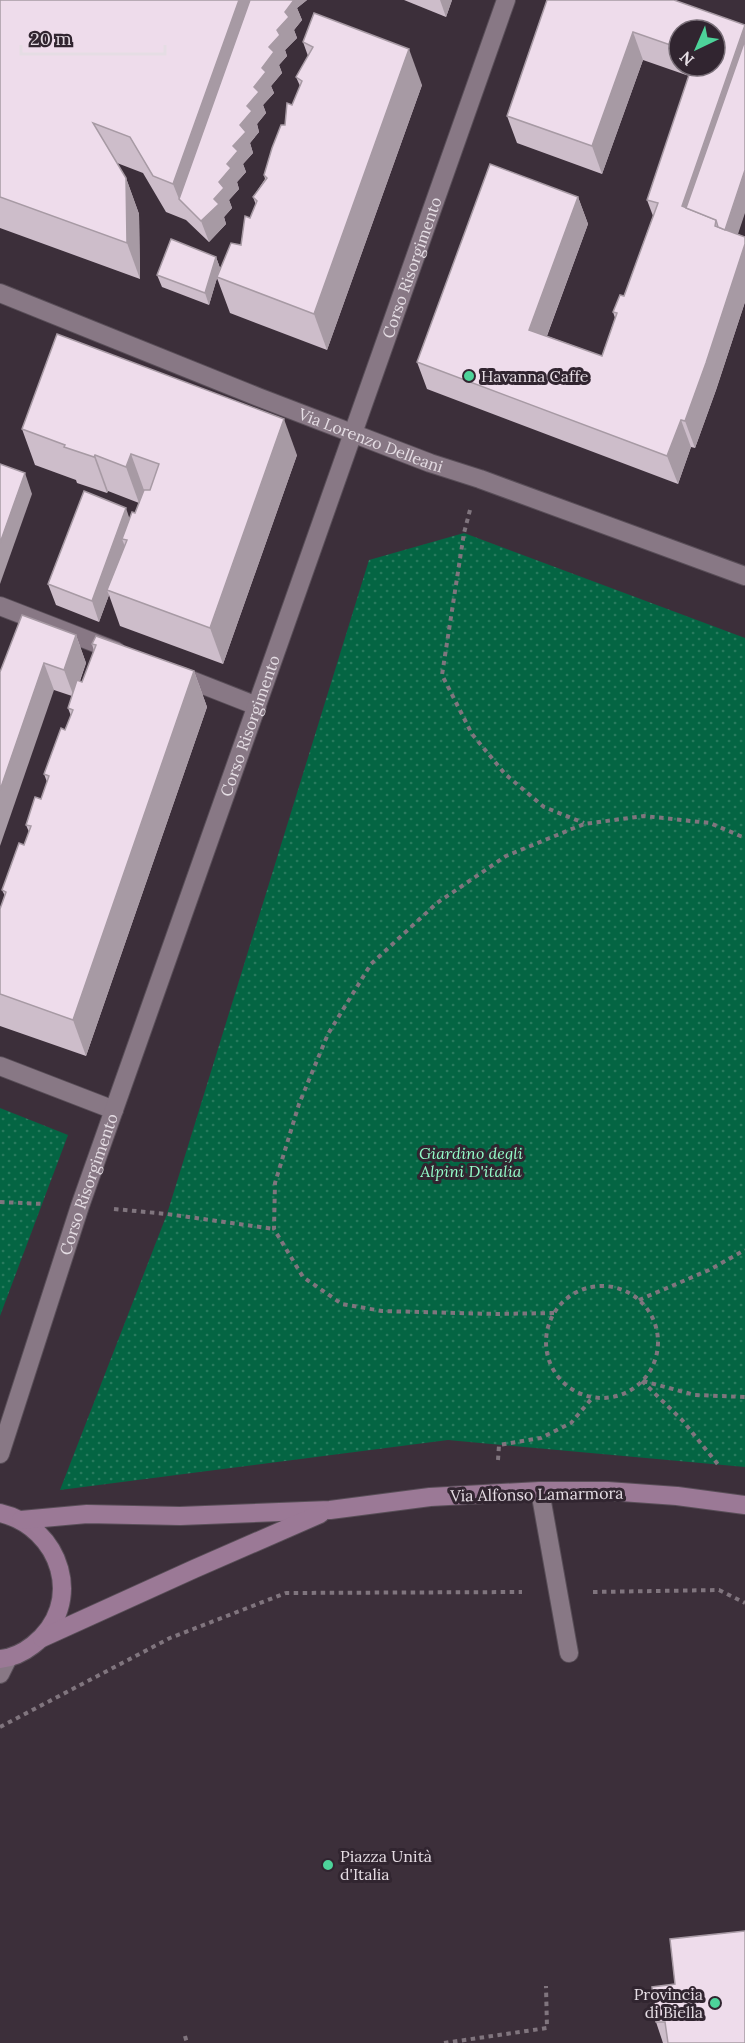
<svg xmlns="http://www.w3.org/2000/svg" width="745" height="2043" font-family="Lora,serif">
  <defs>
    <pattern id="park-dots" width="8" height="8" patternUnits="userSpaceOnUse" patternTransform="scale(1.5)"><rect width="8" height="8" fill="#046543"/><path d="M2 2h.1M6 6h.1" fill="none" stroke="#287b5e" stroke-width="1.8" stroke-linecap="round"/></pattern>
  </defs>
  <rect width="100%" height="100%" fill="#3c2f3a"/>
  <g fill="url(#park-dots)">
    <polygon points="464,533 745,638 745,1467 448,1440 60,1490 167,1214 369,560"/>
    <polygon points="0,1108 68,1135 0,1316"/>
  </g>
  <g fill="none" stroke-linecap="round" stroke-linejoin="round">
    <g stroke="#594e58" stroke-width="20">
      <polyline id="lane" points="540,1491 569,1653"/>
    </g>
    <g stroke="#594e58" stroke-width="20">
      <g id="street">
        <path id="s1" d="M0 293 258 397 430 463 480 479 745 576"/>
        <polyline points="0,606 116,651"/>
        <polyline points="178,675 257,706"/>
        <polyline points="0,1066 114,1110"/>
        <path id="s2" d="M0 1454 80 1206 506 0"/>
        <polyline points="0,1674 8,1658"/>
      </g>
    </g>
    <g stroke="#594e58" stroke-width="20">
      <g id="secondary">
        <path d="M0 1513C61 1527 86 1604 33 1645 24 1652 12 1658 0 1659"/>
        <polyline points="21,1520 87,1514 180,1516 330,1510 430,1497 540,1491 607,1491 677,1496 745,1505"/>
        <polyline points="42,1638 194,1569 320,1514"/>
      </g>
    </g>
    <g stroke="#80757e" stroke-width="4" stroke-dasharray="4.5 4.5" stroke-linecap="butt">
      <polyline points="470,510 464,533 442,675 472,734 505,774 544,807 584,823"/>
      <polyline points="0,1202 44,1204"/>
      <polyline points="114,1209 167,1214 274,1229"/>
      <circle cx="602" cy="1342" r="56"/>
      <polyline points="639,1300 709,1270 745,1250"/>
      <polyline points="554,1313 496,1314 382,1311 342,1304 303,1277 274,1229 275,1183 299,1104 328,1034 371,964 437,903 506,856 584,824 644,816 710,823 745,838"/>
      <polyline points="642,1381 682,1420 720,1467"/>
      <polyline points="643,1381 695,1395 745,1397"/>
      <polyline points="498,1460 499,1445 541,1438 571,1423 593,1397"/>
      <polyline points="593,1592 719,1590 745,1603"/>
      <polyline points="0,1727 170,1638 286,1593 522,1592"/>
      <polyline points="185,2036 187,2043"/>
      <polyline points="444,2043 547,2028 546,1986"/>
    </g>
    <use href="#lane" stroke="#887885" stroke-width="18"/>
    <use href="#street" stroke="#887885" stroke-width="18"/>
    <use href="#secondary" stroke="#9b7996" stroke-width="18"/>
  </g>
  <g fill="#cdbdca" fill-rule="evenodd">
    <polygon points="0,0 307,0 297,8 302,20 294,30 297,38 285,50 287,56 279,65 282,73 271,86 274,93 263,105 266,113 257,124 259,132 250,143 253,153 243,164 246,172 237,182 239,189 229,200 232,208 224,217 226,224 209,242 186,220 166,212 143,173 117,163 126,178 139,214 140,279 0,228"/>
    <polygon points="404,0 452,0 446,17"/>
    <path d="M547 0 745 25 738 234 745 237V302L716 390 695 448 691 447 678 484 427 389 417 362 578 197 588 224 547 336 602 356 615 318 613 312 624 296 653 216 647 200 689 76 643 60 602 174 517 143 507 116ZM679 30 715 66H679Z"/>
    <polygon points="303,42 422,85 327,350 230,313 217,278 209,305 162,287 157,275 216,257 220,268 241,245 256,205 253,197 265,179 264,175 285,125 300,86 296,77 308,56"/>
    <polygon points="22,429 297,455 223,664 120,626 109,595 99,622 56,605 48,584 130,518 135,513 139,503 108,491 107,493 77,483 76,480 35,465"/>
    <polygon points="76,635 86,663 80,681 82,682 94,651 92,644 96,636 194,671 207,707 86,1056 0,1026 0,909 5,896 2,890 24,845 29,832 26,825 41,799 47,782 44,774 71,716 68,708 72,696 54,690 2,666"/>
    <polygon points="675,1984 745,2043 663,2043 656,2022"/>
  </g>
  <g fill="#a79aa4">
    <polygon points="239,0 265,0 179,199 173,184"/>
    <polygon points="292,0 307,0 297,8 302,20 294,30 297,38 285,50 287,56 279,65 282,73 271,86 274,93 263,105 266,113 257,124 259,132 250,143 253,153 243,164 246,172 237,182 239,189 229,200 232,208 224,217 226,224 209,242 201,221 214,199 219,182 227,164 269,47 285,12"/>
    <polygon points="440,0 452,0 446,17"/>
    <polygon points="745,26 745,82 698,218 682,206"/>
    <polygon points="633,32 643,60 602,174 592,146"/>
    <polygon points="409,49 422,85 327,350 314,314"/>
    <polygon points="745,170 745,213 731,255 723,234"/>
    <polygon points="126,178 139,214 140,279 127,243"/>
    <polygon points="578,197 588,224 539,357 529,330"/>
    <polygon points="745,244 745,302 716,390 695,448 685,421"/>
    <polygon points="216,257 220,268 217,277 217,278 209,305 205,293"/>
    <polygon points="284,419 297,455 223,664 210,628"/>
    <polygon points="681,420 691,447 678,484 667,456"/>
    <polygon points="131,454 144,490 139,503 126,467"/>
    <polygon points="95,455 108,491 107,493 94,457"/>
    <polygon points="25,473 32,494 0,584 0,543"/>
    <polygon points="126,508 133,529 127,540 122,539 126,549 107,590 109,595 99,622 92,601"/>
    <polygon points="76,635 86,663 74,697 64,670"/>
    <polygon points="44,663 54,690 0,846 0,790"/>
    <polygon points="194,671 207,707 86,1056 73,1020"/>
  </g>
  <g fill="#eedceb" stroke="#a79aa4" stroke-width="1.5">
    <polygon points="0,0 239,0 173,184 153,176 130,137 93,123 126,178 127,243 0,197"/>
    <polygon points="250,0 294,0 285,12 289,17 277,30 280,35 269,47 274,52 262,68 266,72 254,87 259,92 247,106 252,111 240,125 246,132 233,146 238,151 227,164 231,168 219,182 224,188 214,199 219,204 201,221 179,199"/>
    <polygon points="547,0 674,0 745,25 682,206 716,220 715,226 745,237 745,244 706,363 685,421 681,420 667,456 417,362 490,164 578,197 529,330 602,356 617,313 613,312 620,295 624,296 658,203 647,200 692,66 715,66 715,30 679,30 679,48 633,32 592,146 507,116"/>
    <polygon points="314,13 409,49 314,314 217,277 231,243 241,245 245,216 250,218 257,201 253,197 267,178 264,175 272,148 281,125 285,125 287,103 292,105 302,81 296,77 313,47 303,42"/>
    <polygon points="745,40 745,170 725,230 718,227 716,220 686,208"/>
    <polygon points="171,239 216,257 205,293 157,275"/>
    <polygon points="57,334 284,419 210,628 107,590 127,540 122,539 132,512 135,513 144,490 150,490 159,464 131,454 126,467 95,455 94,457 64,447 65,445 22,429"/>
    <polygon points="0,464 25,473 0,543"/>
    <polygon points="84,491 126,508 92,601 48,584"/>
    <polygon points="22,615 76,635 64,670 44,663 0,790 0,672"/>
    <polygon points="96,636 194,671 73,1020 0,994 0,909 6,892 2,890 19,843 24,845 31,826 26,825 35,797 41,799 49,776 44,774 61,728 65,730 73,710 68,708 77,680 82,682 96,645 92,644"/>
    <polygon points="745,1931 745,2043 668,2043 665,2022 656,2022 652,1987 675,1984 670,1939"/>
  </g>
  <g fill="#4dd39a" stroke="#312530" stroke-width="2">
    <circle cx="469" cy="376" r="6"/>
    <circle cx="328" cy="1865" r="6"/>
    <circle cx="715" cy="2003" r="6"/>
  </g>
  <g text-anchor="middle" stroke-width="6" stroke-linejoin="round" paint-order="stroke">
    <g font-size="16" fill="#e5dde4" stroke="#312530">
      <text dy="6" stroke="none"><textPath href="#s2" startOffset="1256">Corso Risorgimento</textPath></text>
      <text dy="6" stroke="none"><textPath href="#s1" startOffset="399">Via Lorenzo Delleani</textPath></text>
      <text dy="6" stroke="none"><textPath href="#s2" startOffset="770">Corso Risorgimento</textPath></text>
      <text dy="6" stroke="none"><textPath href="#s2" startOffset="284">Corso Risorgimento</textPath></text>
      <text transform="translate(537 1494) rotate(-1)" y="6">Via Alfonso Lamarmora</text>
    </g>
    <g font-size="16" fill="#e5dde4" stroke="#312530" text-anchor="start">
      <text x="481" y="382">Havanna Caffe</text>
      <text x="340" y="1862">Piazza Unità<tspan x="340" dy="18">d'Italia</tspan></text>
      <text x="703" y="2000" text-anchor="end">Provincia<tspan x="703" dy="18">di Biella</tspan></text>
    </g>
    <g font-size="16" font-style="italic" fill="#94fcc9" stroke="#312530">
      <text x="471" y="1159">Giardino degli<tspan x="471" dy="18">Alpini D'italia</tspan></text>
    </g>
  </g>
  <g transform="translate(697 48) rotate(224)"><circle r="28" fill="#312530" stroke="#796f78" stroke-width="1.5"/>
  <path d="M0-4.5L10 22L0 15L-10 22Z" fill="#4dd39a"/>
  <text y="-9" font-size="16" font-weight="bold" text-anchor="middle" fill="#e5dde4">N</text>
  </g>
  <path d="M21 45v9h144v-9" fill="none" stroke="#e5dde4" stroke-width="3"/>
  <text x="30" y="45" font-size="18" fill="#e5dde4" stroke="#312530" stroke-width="4.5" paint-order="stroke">20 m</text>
</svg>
